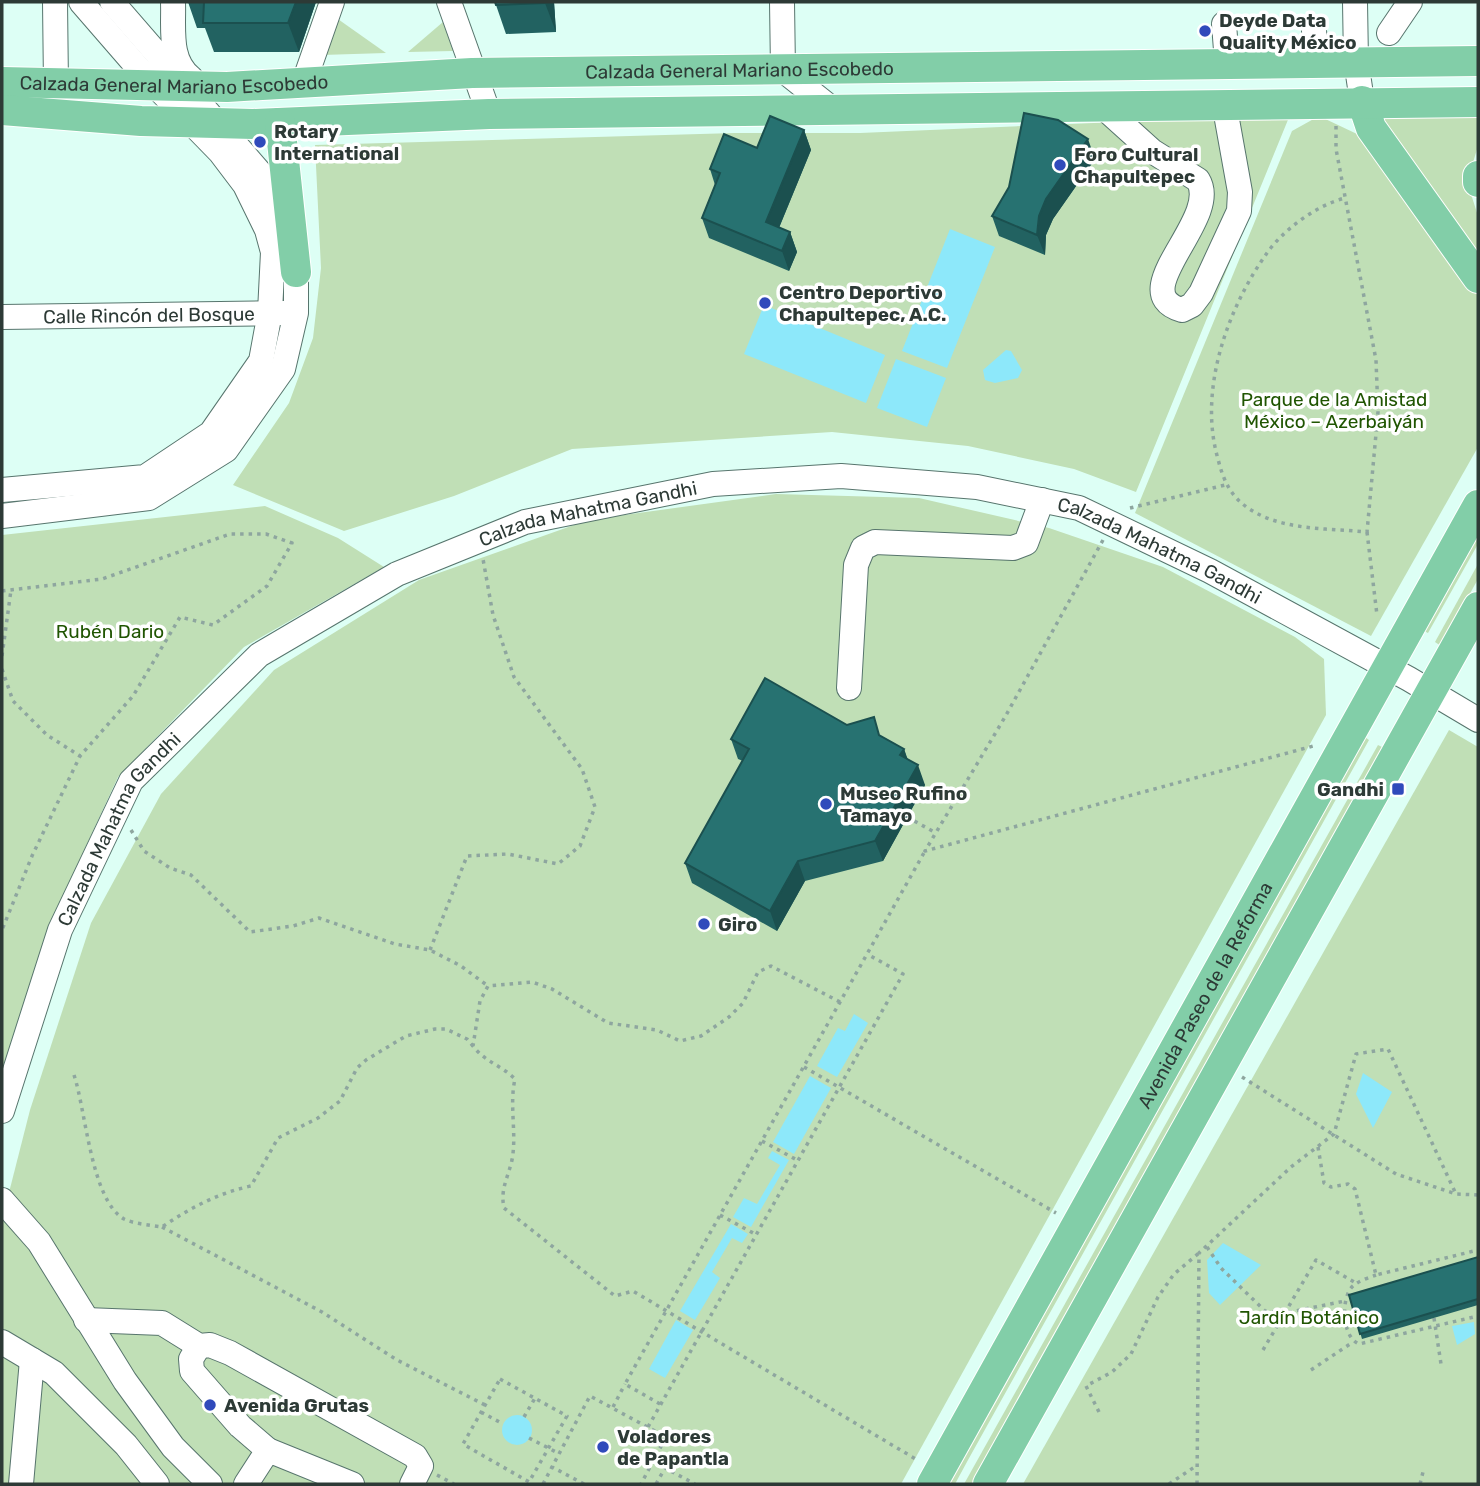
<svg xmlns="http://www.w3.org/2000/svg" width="1480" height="1486" font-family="Rubik,sans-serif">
  <rect width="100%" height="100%" fill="#ddfff5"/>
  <g fill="#c0dfb6">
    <polygon points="335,17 386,53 322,55"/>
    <polygon points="443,22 453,51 408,52"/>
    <polygon points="1478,109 1478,146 1471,169 1471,194 1478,216 1478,256 1382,126 1382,114"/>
    <polygon points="1292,110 1136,492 1074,469 968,446 832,432 572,449 454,496 344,531 233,485 289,403 313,338 321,268 315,145 735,133 860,133 1165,120"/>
    <polygon points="1319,116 1357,134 1478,296 1478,447 1371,636 1135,513 1292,131"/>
    <polygon points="776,494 919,498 1049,528 1163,567 1295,637 1324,659 1326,715 901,1484 2,1484 2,1220 30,1110 91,923 161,794 274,670 419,580 588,520"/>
    <polygon points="265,506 338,538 384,567 244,647 118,777 49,926 2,1070 2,535"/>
    <polygon points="1478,530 1478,544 1428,633 1422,630"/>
    <polygon points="1478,564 1478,579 1441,646 1435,642"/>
    <polygon points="1449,730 1478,747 1478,1484 1023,1484"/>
    <polygon points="1362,735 1369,740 968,1460 955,1484 945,1484"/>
    <polygon points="1378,745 1386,749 975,1484 964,1484"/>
  </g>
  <g fill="#8de8fa">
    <polygon points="950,229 995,247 947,368 902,351"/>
    <polygon points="764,305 885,355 866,403 744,354"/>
    <polygon points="1006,350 1011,351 1022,370 1018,378 995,383 985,380 983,370"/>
    <polygon points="896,359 946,378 927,427 877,408"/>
    <polygon points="854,1014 868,1023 837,1077 817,1066 838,1028 845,1031"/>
    <polygon points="1363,1073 1392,1092 1373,1128 1356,1094"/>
    <polygon points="810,1076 831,1088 794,1154 773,1142"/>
    <polygon points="772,1151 789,1160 751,1227 733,1217 744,1198 757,1204 780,1165 768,1158"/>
    <polygon points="731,1224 748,1234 742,1243 732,1238 712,1272 720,1278 695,1320 680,1311"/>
    <polygon points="1223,1243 1261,1265 1220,1305 1209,1293 1207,1260"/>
    <polygon points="676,1320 693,1330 665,1378 649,1369"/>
    <polygon points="1474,1322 1475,1334 1457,1345 1452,1326"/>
    <circle cx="517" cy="1430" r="15"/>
  </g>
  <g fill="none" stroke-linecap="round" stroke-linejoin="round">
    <g stroke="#57756d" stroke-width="26">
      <g id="minor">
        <polyline points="55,2 56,85"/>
        <path d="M173 2C174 28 168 60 191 78"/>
        <polyline points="449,2 489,114"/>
        <polyline points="782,2 783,70 832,109"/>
        <polyline points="1355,2 1356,61 1362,101"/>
        <polyline points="1224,24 1227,63"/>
        <polyline points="1314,31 1317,62"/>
        <polyline points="1389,33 1410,2"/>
        <polyline points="304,82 332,2"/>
        <path d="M1101 105 1152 151 1198 180C1222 219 1122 293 1182 310L1192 305 1201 293 1239 211 1240 192 1224 103"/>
        <path id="s1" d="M2 317 285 313"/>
        <polyline points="2,490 145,477 211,433 261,361 270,312 273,252 267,230 245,185 220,152 140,70 81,2"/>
        <polyline points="2,516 149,498 226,450 283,369 296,313 296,272 288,232 280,207 262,175 112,2"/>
        <polyline points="849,688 856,565 863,548 875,542 1013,548 1026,543 1042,500"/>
        <path id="s2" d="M2 1111 60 930 131 781 259 655 397 574 525 522 713 484 841 476 977 487 1079 508 1210 571 1409 679 1478 720"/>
        <polyline points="2,1200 39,1242 125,1381 173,1447 210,1484"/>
        <polyline points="86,1320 162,1323 199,1346 210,1345 230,1353 415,1456 421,1466 412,1484"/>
        <polyline points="2,1342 54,1373 126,1445 157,1484"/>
        <polyline points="199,1346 191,1359 192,1371 240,1426 268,1450"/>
        <polyline points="21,1484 32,1360"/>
        <polyline points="246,1484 268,1450 352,1484"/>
      </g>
    </g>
    <g stroke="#fff" stroke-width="32">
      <g id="major">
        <path id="s3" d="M2 82 227 87 472 73 1478 61"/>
        <polyline points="1362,101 1371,128 1478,278"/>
        <polyline points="2,110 141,121 253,124 489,114 1478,102"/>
        <polyline points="280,123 296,272"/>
        <polyline points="1478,176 1478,182"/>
        <path id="s4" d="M932 1484 1478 505"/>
        <polyline points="988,1484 1478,607"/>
      </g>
    </g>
    <g stroke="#8ea69f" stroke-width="3.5" stroke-dasharray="3.5 5" stroke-linecap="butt">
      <path d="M1336 126V149L1376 360 1378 412 1367 532C1327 528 1282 531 1248 508 1230 496 1223 479 1218 459 1198 391 1227 309 1267 253 1284 229 1317 205 1345 198"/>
      <polyline points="1130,508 1225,485"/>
      <polyline points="1367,532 1377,615"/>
      <polyline points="1103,540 1005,717 925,851 1317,745"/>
      <polyline points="2,591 102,579 230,534 266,534 292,543 267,586 213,625 180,617 133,696 80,756 32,856 2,930"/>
      <polyline points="2,656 11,590"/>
      <polyline points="2,669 13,701 47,735 80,756"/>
      <polyline points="907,817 936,833"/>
      <polyline points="131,830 144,851 170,868 191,875 250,932 293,926 319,918 395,944 430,950 461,966 488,986"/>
      <polyline points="430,950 467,856 508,854 558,864 580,846 595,807 582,769 514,677 493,615 483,559"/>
      <path d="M840 1002 771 966 758 972 743 1003 729 1017 701 1036 680 1041 657 1030 608 1023 552 989 532 982 488 986 480 1001 473 1046C485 1062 501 1065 515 1079 509 1105 517 1134 512 1160 508 1178 500 1189 504 1208L615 1296 633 1291 919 1461"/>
      <polyline points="804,1067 1056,1213"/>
      <path d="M74 1075C86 1111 91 1200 124 1219 134 1224 151 1225 162 1227 190 1208 218 1193 251 1186L278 1138 318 1118 340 1101 357 1068 366 1060 406 1036 435 1029H446L467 1039 473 1046"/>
      <polyline points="1242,1077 1396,1174 1456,1194 1478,1195"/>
      <polyline points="762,1141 797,1160"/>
      <polyline points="1318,1147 1324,1183 1331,1187 1348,1184 1355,1189 1376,1275 1478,1250"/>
      <polyline points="720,1215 755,1234"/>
      <polyline points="162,1227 322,1312 397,1360 485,1405"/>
      <polyline points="1207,1247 1221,1268 1265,1311 1285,1313 1345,1301"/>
      <path d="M1376 1275C1368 1278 1357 1281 1351 1288 1341 1301 1342 1337 1359 1344L1478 1316"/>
      <polyline points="1434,1318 1441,1364"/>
      <polyline points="1263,1350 1316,1260 1356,1283"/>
      <polyline points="1311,1370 1353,1342"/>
      <polygon points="500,1379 567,1416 529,1482 463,1444"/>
      <polyline points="660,1404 625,1384 925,851"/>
      <polyline points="613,1407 625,1384"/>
      <polyline points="481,1412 503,1424"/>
      <polyline points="1099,1412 1086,1386 1112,1372 1131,1354 1158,1297 1174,1274 1199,1253"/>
      <polyline points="524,1417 535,1398"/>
      <polyline points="648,1427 903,974 867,954"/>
      <polyline points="529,1438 558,1453"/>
      <polyline points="437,1475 454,1484"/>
      <polyline points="543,1484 552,1467"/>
      <polyline points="584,1484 552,1467 590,1396 666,1437 641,1484"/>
      <polyline points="656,1484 665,1468 695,1484"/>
      <polyline points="1169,1484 1196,1466"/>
      <polyline points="1197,1484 1199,1253 1291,1167 1334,1134 1356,1054 1388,1049 1456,1194"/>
      <polyline points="1420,1484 1424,1468"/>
    </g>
    <use href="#minor" stroke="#fff" stroke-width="24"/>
    <use href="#major" stroke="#82cea8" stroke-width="30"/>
  </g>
  <g fill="#226261">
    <polygon points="188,2 316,2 299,52 214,52 205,28 197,28"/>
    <polygon points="495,2 554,2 556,32 506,34 496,5"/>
    <polygon points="583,2 631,2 584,3"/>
    <polygon points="804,130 811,150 779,228 790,232 797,252 789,271 709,238 702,218 715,185 710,169 757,148"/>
    <polygon points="1095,159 1053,219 1046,235 1045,255 999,236 992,216"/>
    <polygon points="847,725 881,736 904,749 907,759 925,785 883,861 805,881 777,931 692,883 685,863 743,761 738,759 731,739"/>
    <polygon points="1478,1257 1478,1305 1362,1339 1349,1295"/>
  </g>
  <g fill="#1b504f">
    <polygon points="296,2 316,2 299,52 288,23"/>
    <polygon points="545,2 554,2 556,32 545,3"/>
    <polygon points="804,130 811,150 773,242 766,222"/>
    <polygon points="1088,139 1095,159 1053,219 1046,235 1045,255 1037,235 1039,216 1046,199"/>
    <polygon points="790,232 797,252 789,271 782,251"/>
    <polygon points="904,749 911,768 900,755"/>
    <polygon points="918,765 925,785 883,861 875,841"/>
    <polygon points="798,861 805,881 777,931 770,911"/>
  </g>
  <g fill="#277271" stroke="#1b504f" stroke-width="2">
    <polygon points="204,2 296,2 288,23 203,23"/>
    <polygon points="495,2 545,2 545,3 496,5"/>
    <polygon points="1024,113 1058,120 1088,139 1046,199 1039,216 1037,235 992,216 1009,187"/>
    <polygon points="770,116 804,130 766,222 790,232 782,251 702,218 720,173 710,169 724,134 757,148"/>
    <polygon points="765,678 847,725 874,717 879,735 904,749 900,755 918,765 875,841 798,861 770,911 685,863 749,749 731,739"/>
    <polygon points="1478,1257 1478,1299 1360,1334 1349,1295"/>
  </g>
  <g fill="#304abb" stroke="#fff" stroke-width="2.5">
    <circle cx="1205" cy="31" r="7"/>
    <circle cx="260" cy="142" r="7"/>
    <circle cx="1060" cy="165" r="7"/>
    <circle cx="765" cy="303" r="7"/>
    <rect x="1391" y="782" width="14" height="14" rx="3.5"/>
    <circle cx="826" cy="804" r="7"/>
    <circle cx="704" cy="924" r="7"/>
    <circle cx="210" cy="1405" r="7"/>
    <circle cx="603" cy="1447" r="7"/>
  </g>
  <g text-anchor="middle" stroke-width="7" stroke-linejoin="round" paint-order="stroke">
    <g font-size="19" font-weight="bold" fill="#2d3a36" stroke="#fff" text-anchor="start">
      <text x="1219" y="27">Deyde Data<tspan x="1219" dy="22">Quality México</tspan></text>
      <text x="274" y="138">Rotary<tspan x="274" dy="22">International</tspan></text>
      <text x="1074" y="161">Foro Cultural<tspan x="1074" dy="22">Chapultepec</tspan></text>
      <text x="779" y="299">Centro Deportivo<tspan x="779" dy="22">Chapultepec, A.C.</tspan></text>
      <text x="1384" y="796" text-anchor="end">Gandhi</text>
      <text x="840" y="800">Museo Rufino<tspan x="840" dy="22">Tamayo</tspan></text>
      <text x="718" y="931">Giro</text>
      <text x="224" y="1412">Avenida Grutas</text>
      <text x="617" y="1443">Voladores<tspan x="617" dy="22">de Papantla</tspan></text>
    </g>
    <g font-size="19" fill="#2d3a36" stroke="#fff">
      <text dy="7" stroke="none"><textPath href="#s3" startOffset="738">Calzada General Mariano Escobedo</textPath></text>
      <text dy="7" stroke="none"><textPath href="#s3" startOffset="172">Calzada General Mariano Escobedo</textPath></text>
      <text dy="7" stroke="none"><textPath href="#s1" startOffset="147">Calle Rincón del Bosque</textPath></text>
      <text dy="7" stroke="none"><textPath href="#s2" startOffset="896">Calzada Mahatma Gandhi</textPath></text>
      <text dy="7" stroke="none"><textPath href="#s2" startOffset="1484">Calzada Mahatma Gandhi</textPath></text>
      <text dy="7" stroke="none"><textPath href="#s2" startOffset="308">Calzada Mahatma Gandhi</textPath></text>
      <text dy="7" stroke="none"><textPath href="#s4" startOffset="560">Avenida Paseo de la Reforma</textPath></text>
    </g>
    <g font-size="19" fill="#205502" stroke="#fff">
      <text x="1334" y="406">Parque de la Amistad<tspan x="1334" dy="22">México – Azerbaiyán</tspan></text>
      <text x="110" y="638">Rubén Dario</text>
      <text x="1309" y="1324">Jardín Botánico</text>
    </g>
  </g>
  <rect width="1480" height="1486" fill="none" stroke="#2d3a36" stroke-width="7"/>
</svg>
